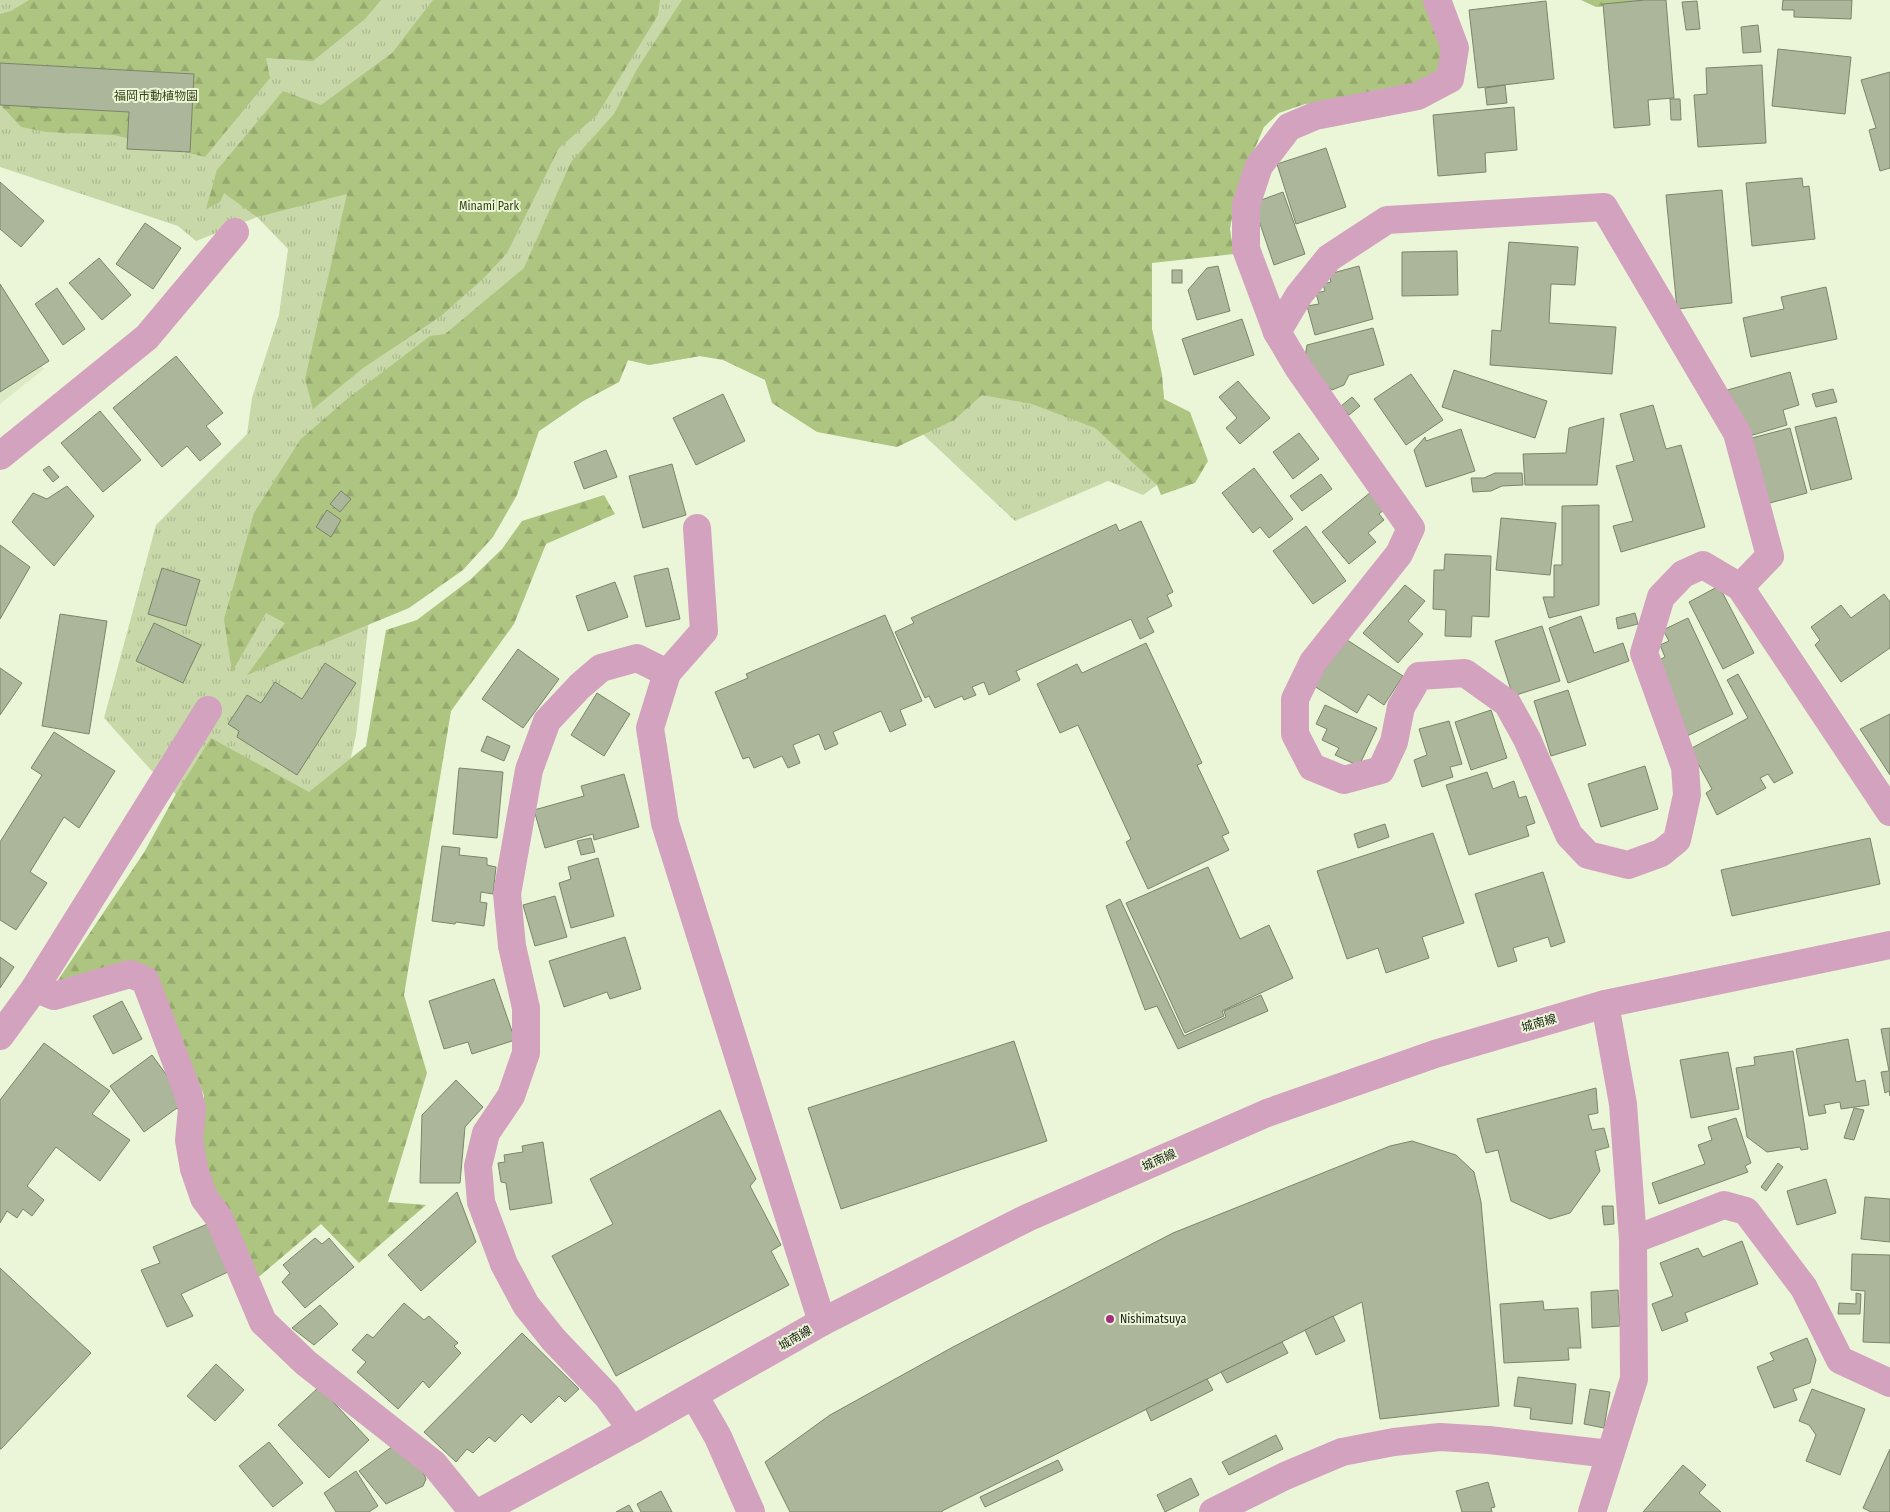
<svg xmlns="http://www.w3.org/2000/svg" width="1890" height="1512" font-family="'Fira Sans Condensed','Noto Sans JP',sans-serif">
  <defs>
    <pattern id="grass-tufts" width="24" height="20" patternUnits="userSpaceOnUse" patternTransform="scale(1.25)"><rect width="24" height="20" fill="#c8d8a8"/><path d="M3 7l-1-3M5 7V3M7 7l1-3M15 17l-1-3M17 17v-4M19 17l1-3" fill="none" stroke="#abb990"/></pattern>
    <pattern id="forest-firs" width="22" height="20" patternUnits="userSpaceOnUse" patternTransform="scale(1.25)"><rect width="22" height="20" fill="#aec481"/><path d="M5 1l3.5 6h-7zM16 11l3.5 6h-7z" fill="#95a86e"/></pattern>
  </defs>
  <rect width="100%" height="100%" fill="#ebf6d8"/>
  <polygon fill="#ddeac6" points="0,302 44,369 0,404"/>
  <polygon fill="url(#grass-tufts)" points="0,0 1453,0 1418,3 1152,211 1152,329 1162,375 1165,412 1157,485 1143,495 1108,481 1015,521 912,424 723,359 700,356 649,365 628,360 619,382 583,401 539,431 372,592 356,735 322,884 201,1142 204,1095 152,968 136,962 145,851 176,794 150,769 104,718 156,525 247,434 252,398 279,315 288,249 257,217 196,241 178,226 0,167"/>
  <g fill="url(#forest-firs)">
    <polygon points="29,0 381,0 365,19 313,61 266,58 270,78 205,157 114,135 47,132 21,127 0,104 0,14 11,11"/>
    <polygon points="433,0 660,0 658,15 597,115 559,148 507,253 483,279 441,316 363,368 313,409 305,379 347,194 257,217 224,193 220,202 206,209 217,170 283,91 321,105 392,53"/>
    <polygon points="682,0 1427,0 1446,53 1438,72 1421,85 1343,102 1305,104 1279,113 1264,127 1237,190 1230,229 1234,254 1152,263 1152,329 1162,375 1164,399 1190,412 1208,461 1195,483 1161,495 1157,485 1095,428 1032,404 982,395 954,420 897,447 817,432 772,403 765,380 723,360 700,356 649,365 628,360 619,382 583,401 539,431 517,495 493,537 463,570 409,608 247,675 285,623 266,613 232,672 224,619 254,513 300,440 347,399 430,336 445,334 524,268 571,162 614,114 637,69"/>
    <polygon points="1581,0 1656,0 1596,7"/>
    <polygon points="604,495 615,514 546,544 514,624 451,711 404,995 427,1073 388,1202 426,1205 359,1263 321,1224 254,1281 202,1168 201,1142 204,1095 152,968 136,962 54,986 145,851 176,794 211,738 309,792 366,746 386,630 417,620 471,579 502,549 522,521"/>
  </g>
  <g fill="#acb69a" stroke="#7b856a">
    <polygon points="1645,0 1666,0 1674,98 1648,100 1650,125 1614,128 1603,4"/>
    <polygon points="1783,0 1852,0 1851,19 1794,17 1794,10 1782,10"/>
    <polygon points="1546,1 1554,79 1478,88 1469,10"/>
    <polygon points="1697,1 1700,29 1686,30 1682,2"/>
    <polygon points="1758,25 1761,52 1743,53 1741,27"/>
    <polygon points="1778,49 1851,57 1845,114 1772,106"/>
    <polygon points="0,63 194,74 190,152 127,149 129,112 0,105"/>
    <polygon points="1762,65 1766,143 1698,147 1694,95 1707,94 1706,68"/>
    <polygon points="1890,72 1890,168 1880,171 1869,130 1876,128 1861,80"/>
    <polygon points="1505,85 1507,103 1487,105 1485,88"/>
    <polygon points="1670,99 1680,99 1681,120 1671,120"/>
    <polygon points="1514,107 1517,150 1485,153 1486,172 1438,176 1433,115"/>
    <polygon points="1326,148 1346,207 1296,224 1277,164"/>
    <polygon points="1802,178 1803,187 1809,186 1815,239 1752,246 1746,183"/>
    <polygon points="0,182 44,221 21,247 0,229"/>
    <polygon points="1722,190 1732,303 1677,309 1666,195"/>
    <polygon points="1283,192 1305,254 1274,265 1253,203"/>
    <polygon points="145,223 181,248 153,289 116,264"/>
    <polygon points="1509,242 1578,247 1575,285 1551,284 1549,323 1616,327 1612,374 1490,365 1492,330 1501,331"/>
    <polygon points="1457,251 1458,295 1402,296 1402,252"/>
    <polygon points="99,258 131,295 102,320 69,283"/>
    <polygon points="1218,266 1230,311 1197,320 1188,290 1207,268"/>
    <polygon points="1359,266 1373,319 1315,335 1307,306 1319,304 1316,293 1325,291 1323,284 1331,282 1329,274"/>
    <rect x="1172" y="270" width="10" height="13"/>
    <polygon points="0,284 49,361 0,392"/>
    <polygon points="1826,287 1837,339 1751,357 1743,318 1784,309 1781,297"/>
    <polygon points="57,288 85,329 63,345 35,304"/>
    <polygon points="1242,319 1254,355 1194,375 1182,339"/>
    <polygon points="1373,328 1384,365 1349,375 1344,385 1332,390 1303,369 1307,345"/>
    <polygon points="176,356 223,413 206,426 221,444 200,461 187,446 162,467 113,408"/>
    <polygon points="1454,370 1547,401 1535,438 1442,407"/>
    <polygon points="1790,372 1799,405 1783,410 1787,425 1746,437 1724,391"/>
    <polygon points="1411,374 1443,420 1406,445 1374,399"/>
    <polygon points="1238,381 1270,418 1240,444 1226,428 1237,418 1219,397"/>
    <polygon points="1833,389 1837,402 1816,407 1812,394"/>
    <polygon points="723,394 745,441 696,465 673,418"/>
    <polygon points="1352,397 1360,406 1349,415 1341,406"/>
    <polygon points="1653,405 1666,449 1681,445 1705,527 1621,552 1613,526 1633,521 1616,466 1634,461 1620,414"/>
    <polygon points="100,411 141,460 103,492 61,443"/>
    <polygon points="1836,417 1852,479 1811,490 1795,427"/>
    <polygon points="1604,418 1597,485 1525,485 1523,454 1566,453 1569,428"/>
    <polygon points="1790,428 1807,493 1766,504 1748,439"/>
    <polygon points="1461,429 1475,471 1426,487 1414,450 1425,437 1426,441"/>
    <polygon points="1299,433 1319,459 1293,479 1273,452"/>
    <polygon points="606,450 617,477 584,489 574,462"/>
    <polygon points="672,464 686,515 643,528 629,476"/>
    <polygon points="49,466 59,477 53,482 43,470"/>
    <polygon points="1254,468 1293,519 1269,538 1260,527 1253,533 1222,493"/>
    <polygon points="1495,473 1522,473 1523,485 1502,486 1491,491 1473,492 1471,478 1484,478"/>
    <polygon points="1321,474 1332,489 1302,511 1290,496"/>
    <polygon points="67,486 94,516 54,566 12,522 33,493 47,499"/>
    <polygon points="341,491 351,499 340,512 330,504"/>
    <polygon points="1371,492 1385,509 1379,514 1384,520 1368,533 1376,542 1349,564 1322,532"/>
    <polygon points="1599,505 1599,605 1549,618 1543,597 1554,597 1554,565 1562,565 1562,506"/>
    <polygon points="327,510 341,520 331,537 316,527"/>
    <polygon points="1501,518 1556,523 1550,575 1496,570"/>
    <polygon points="1141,521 1173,592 1167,595 1172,606 1147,618 1154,632 1140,639 1131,619 1016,671 1020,680 989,695 984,682 972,687 976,695 964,700 962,696 935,708 929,696 925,698 895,632 914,623 911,618 1116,524 1119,531"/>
    <polygon points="1306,526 1346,581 1313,604 1273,551"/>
    <polygon points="0,545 30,567 0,619"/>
    <polygon points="1445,554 1491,556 1489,617 1472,616 1471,637 1445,636 1446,610 1433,609 1434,570 1444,570"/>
    <polygon points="162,568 200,580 186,626 148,614"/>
    <polygon points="668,568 680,619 646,627 634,576"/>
    <polygon points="615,582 628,617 588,631 576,596"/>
    <polygon points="1405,585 1425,601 1408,621 1423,634 1398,663 1363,633"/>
    <polygon points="1719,586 1754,653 1723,669 1689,602"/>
    <polygon points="1884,594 1890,602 1890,648 1841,682 1815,645 1820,640 1811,627 1841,605 1851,618"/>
    <polygon points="1635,613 1638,624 1618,629 1616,618"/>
    <polygon points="60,614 107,621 89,734 42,726"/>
    <polygon points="885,615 922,701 900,710 906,725 890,732 881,711 833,732 838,744 825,750 819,734 793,745 800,763 788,768 782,756 754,768 749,757 743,759 715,692 748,678 746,674"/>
    <polygon points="1581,616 1594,653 1623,643 1629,661 1568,683 1549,628"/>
    <polygon points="1688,618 1733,714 1687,736 1659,660 1665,657 1660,645 1669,641 1663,630"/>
    <polygon points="154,623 201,645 183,683 136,661"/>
    <polygon points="1542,626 1560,681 1513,696 1495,641"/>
    <polygon points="1344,638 1403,676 1384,705 1368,694 1357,713 1314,686"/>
    <polygon points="1146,643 1202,763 1197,765 1229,833 1222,836 1229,850 1148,889 1126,842 1131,839 1078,725 1060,733 1037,684 1077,664 1082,673"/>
    <polygon points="518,649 559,679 523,728 482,699"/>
    <polygon points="325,663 356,683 297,775 237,737 239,731 228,724 247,695 261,703 275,682 302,699"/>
    <polygon points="0,668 22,683 0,715"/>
    <polygon points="1738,674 1793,773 1774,783 1768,774 1760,778 1766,788 1717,815 1706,793 1712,789 1690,749 1748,718 1727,680"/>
    <polygon points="1568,690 1586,745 1551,756 1534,701"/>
    <polygon points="597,693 630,714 604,756 571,735"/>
    <polygon points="1325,705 1377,728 1359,766 1335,755 1339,748 1322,740 1327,729 1316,724"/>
    <polygon points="1491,710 1507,758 1471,770 1455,722"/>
    <polygon points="1890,714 1890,775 1860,729"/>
    <polygon points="1449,721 1462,764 1450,767 1453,777 1422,787 1414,760 1427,755 1419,729"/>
    <polygon points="54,732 115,771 79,828 64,817 30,872 47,883 16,930 0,920 0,842 42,775 31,768"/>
    <polygon points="487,736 510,746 504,761 481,751"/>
    <polygon points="1645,766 1658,809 1601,827 1588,784"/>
    <polygon points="459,768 503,772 497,838 453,834"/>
    <polygon points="1487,772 1493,789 1514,781 1519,798 1526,796 1535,823 1526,826 1529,836 1469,855 1446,785"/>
    <polygon points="624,774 639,827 594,840 593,834 545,848 534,810 584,796 581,786"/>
    <polygon points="1385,824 1389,837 1358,848 1354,834"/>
    <polygon points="1433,833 1464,923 1422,937 1429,958 1386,973 1378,948 1347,959 1317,871"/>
    <polygon points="591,838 595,852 581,855 577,841"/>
    <polygon points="1870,838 1880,884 1732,916 1721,870"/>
    <polygon points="442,846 460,848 459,855 487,858 487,865 496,867 493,894 481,892 480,902 487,903 484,926 456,922 455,924 432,921"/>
    <polygon points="598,858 614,916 571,928 559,883 571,879 568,867"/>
    <polygon points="1208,867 1240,939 1269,925 1293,978 1222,1011 1224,1016 1185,1033 1126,903"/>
    <polygon points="1543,872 1565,942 1551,947 1548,937 1513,948 1517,961 1498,967 1475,894"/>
    <polygon points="555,896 567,937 535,946 523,905"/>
    <polygon points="1120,899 1184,1036 1226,1017 1224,1011 1261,995 1268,1011 1178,1049 1157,1006 1145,1010 1106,906"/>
    <polygon points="625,937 641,989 610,999 607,992 564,1007 549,961"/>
    <polygon points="0,957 14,967 0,988"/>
    <polygon points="494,979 515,1040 472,1054 468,1042 444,1049 429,1001"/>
    <polygon points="122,1001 142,1039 113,1054 93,1016"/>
    <polygon points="1890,1028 1890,1096 1889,1091 1885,1093 1881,1072 1889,1071 1881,1029"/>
    <polygon points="1848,1039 1856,1082 1865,1080 1869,1105 1841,1109 1840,1102 1824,1105 1826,1113 1809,1116 1796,1049"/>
    <polygon points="1014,1041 1047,1141 841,1209 808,1108"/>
    <polygon points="44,1043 110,1091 92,1114 130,1140 100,1181 56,1147 27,1186 44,1200 32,1216 23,1209 17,1218 7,1211 0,1223 0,1100"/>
    <polygon points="1793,1051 1808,1149 1801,1150 1800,1147 1767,1152 1747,1137 1736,1068 1755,1065 1754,1057"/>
    <polygon points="1728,1052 1739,1109 1691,1118 1680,1060"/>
    <polygon points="152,1055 189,1106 181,1113 177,1108 144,1132 110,1086"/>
    <polygon points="456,1080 483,1107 465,1127 460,1183 420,1183 422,1115"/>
    <polygon points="1596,1088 1598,1113 1588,1115 1592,1130 1604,1128 1609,1147 1595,1151 1600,1171 1570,1213 1550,1219 1511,1201 1498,1150 1486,1153 1477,1119"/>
    <polygon points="1854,1108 1864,1110 1854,1140 1844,1138"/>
    <polygon points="720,1110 756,1179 750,1186 781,1245 771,1251 789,1285 616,1376 552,1256 613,1224 590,1179"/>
    <polygon points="1736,1118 1751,1163 1745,1166 1748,1172 1659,1204 1652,1183 1705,1164 1698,1145 1712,1140 1708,1127"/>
    <polygon points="1412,1141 1456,1155 1474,1172 1481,1202 1499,1406 1380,1419 1362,1302 942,1511 942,1512 790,1512 765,1462 830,1415 953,1347 1173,1233 1390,1146"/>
    <polygon points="543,1142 552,1203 510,1210 506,1183 501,1182 498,1163 505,1162 504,1155 523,1152 522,1146"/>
    <polygon points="1778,1163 1783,1167 1766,1191 1761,1187"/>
    <polygon points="1826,1179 1836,1213 1797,1225 1787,1191"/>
    <polygon points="457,1192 476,1242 421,1291 388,1255"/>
    <polygon points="1865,1197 1890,1199 1890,1242 1861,1239"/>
    <polygon points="1602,1206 1613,1206 1614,1224 1604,1225"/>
    <polygon points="210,1223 230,1271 181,1294 193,1316 167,1327 141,1270 160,1263 153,1247"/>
    <polygon points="315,1238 322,1244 329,1238 354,1267 305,1308 282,1282 290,1273 283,1265"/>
    <polygon points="1742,1241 1758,1284 1685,1313 1688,1321 1662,1331 1652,1304 1673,1296 1660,1263 1698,1248 1703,1257"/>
    <polygon points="1852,1254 1890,1255 1890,1343 1863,1342 1865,1291 1851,1290"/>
    <polygon points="0,1268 91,1353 1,1449 0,1449"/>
    <polygon points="1618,1290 1620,1326 1592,1328 1591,1292"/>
    <polygon points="1856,1293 1861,1294 1860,1314 1838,1314 1839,1303 1856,1304"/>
    <polygon points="1543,1301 1544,1310 1578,1308 1581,1348 1568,1348 1569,1360 1504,1363 1500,1304"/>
    <polygon points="404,1303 424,1320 429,1316 458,1343 454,1346 461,1353 429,1388 423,1381 398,1409 357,1372 366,1362 352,1350 367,1334 373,1338"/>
    <polygon points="320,1305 338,1324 314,1345 292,1328"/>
    <polygon points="1333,1316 1345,1341 1316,1355 1305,1330"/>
    <polygon points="522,1333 579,1389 565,1402 559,1396 531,1423 522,1414 495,1442 489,1437 473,1453 467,1449 456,1462 424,1432"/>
    <polygon points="1807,1338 1816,1360 1810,1383 1793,1389 1797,1400 1774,1408 1757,1367 1774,1360 1770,1353"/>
    <polygon points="1282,1342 1288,1353 1227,1383 1221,1372"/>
    <polygon points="216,1364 244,1390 215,1421 187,1396"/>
    <polygon points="1518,1377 1576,1384 1572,1424 1530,1419 1531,1408 1514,1406"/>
    <polygon points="1207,1379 1213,1390 1151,1421 1146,1409"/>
    <polygon points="319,1387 369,1440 329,1478 278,1425"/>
    <polygon points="1590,1389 1610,1392 1604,1428 1584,1424"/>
    <polygon points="1812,1389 1865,1409 1840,1475 1806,1461 1816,1435 1809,1425 1799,1421"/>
    <polygon points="1276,1435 1283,1449 1229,1475 1222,1462"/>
    <polygon points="269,1442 303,1483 273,1507 239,1466"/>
    <polygon points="393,1446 422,1469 426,1479 423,1486 386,1504 359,1471"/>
    <polygon points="1890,1449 1890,1512 1871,1512 1863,1508"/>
    <polygon points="1058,1460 1063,1470 985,1507 980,1497"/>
    <polygon points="1683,1465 1706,1485 1699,1493 1721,1512 1643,1512"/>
    <polygon points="356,1471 378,1506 369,1512 336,1512 324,1493"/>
    <polygon points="1191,1478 1199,1495 1165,1512 1157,1495"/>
    <polygon points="1488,1482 1495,1507 1491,1508 1492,1512 1462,1512 1456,1491"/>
    <polygon points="661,1491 672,1512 641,1512 637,1504"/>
    <polygon points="629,1505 633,1512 616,1512"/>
  </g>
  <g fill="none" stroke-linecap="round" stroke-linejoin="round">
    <g stroke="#d3a2bf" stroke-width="28">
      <polyline points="1277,332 1246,249 1246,205 1259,166 1289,127 1315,116 1418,96 1450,79 1455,48 1437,0"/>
      <polyline points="0,456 147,337 235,232"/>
      <polyline points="697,528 704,631 667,673 650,728 665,823 822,1322"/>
      <polyline points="1740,587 1770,556 1737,433 1604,207 1387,220 1329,258 1299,295 1277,332 1299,369 1411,528 1399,554 1313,662 1295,699 1295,734 1312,767 1344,780 1381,770 1394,742 1401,707 1419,676 1465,673 1507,703 1527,739 1569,835 1588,855 1628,865 1661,853 1677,840 1687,795 1685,767 1644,653 1661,597 1683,574 1703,565 1740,587 1890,812"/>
      <polyline points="35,988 54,996 130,974 145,980 188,1093 192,1109 189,1140 194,1169 204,1198 219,1218 263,1322 306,1363 434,1464 473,1512"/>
      <polyline points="1605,1004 1623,1104 1633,1240 1724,1205 1746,1211 1804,1288 1840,1360 1890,1383"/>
      <polyline points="0,1036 35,988 208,710"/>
      <polyline points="694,1395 718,1437 751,1512"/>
      <polyline points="632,1430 607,1396 553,1339 526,1305 504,1264 481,1202 478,1166 486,1133 511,1096 526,1053 526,1008 512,946 507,894 529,770 547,721 580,686 601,668 637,658 667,673"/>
      <polyline points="480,1512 632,1430 822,1322 1027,1218 1267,1113 1435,1054 1605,1004 1890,945"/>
      <polyline points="1213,1512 1285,1476 1342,1452 1394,1442 1440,1437 1489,1440 1610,1454"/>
      <polyline points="1592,1512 1634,1379 1633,1240"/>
    </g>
  </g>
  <circle fill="#a72c81" stroke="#ebf6d8" stroke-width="2" cx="1110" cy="1319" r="5"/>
  <g text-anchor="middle" stroke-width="4" stroke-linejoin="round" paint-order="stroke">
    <g font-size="12" fill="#374514" stroke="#ebf6d8">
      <text x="156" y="100">福岡市動植物園</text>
      <text x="489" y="210">Minami Park</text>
    </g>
    <g font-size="12" fill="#191d12" stroke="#ebf6d8">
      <text transform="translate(1539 1023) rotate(-16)" y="4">城南線</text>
      <text transform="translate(1159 1160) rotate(-24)" y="4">城南線</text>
      <text transform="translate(795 1338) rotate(-30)" y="4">城南線</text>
    </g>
    <g font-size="12" fill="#191d12" stroke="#ebf6d8" text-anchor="start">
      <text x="1120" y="1323">Nishimatsuya</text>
    </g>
  </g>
</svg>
